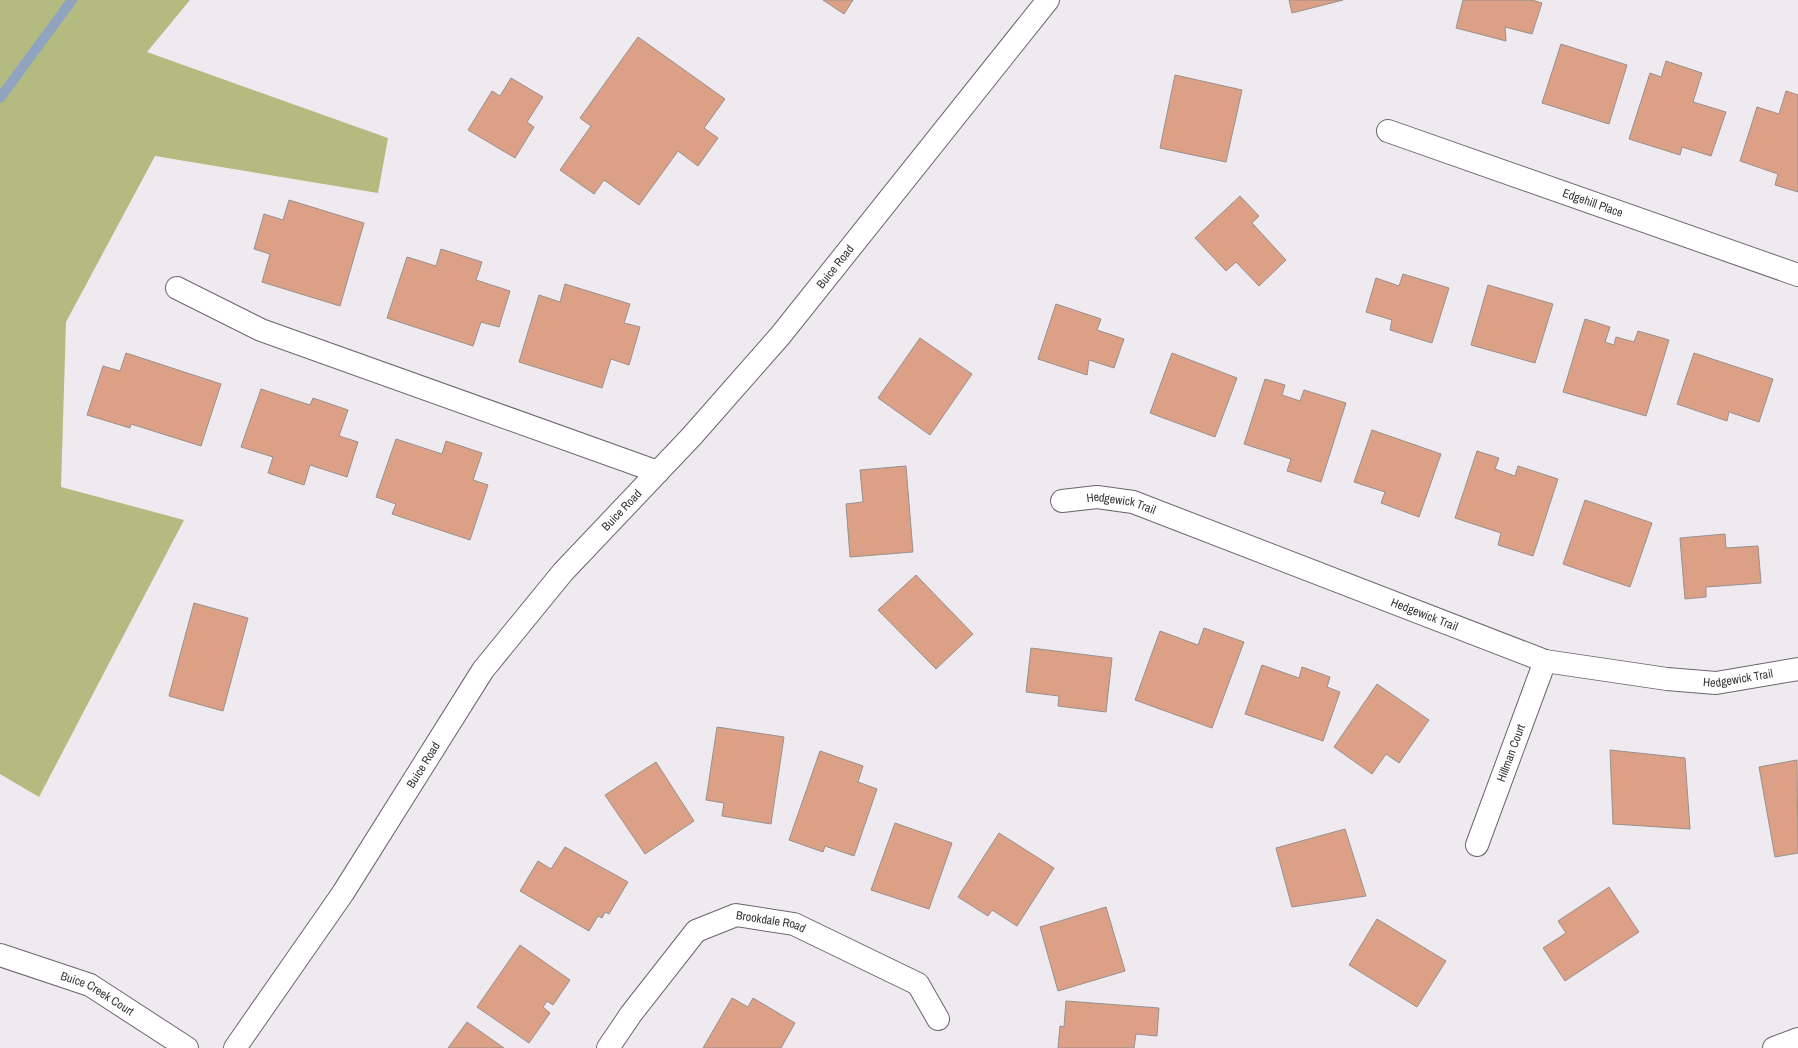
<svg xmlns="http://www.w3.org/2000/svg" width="1798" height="1048" font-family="'Archivo Narrow',sans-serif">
  <rect width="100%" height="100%" fill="#efe9f0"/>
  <polygon fill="#b3bb80" points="0,0 190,0 147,52 388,138 378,193 155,156 66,322 61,487 184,520 39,797 0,774"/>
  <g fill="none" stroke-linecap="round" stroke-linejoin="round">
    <polyline stroke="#90a4c0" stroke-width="10" points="0,98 72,0"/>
  </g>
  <g fill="#dba086" stroke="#99908c">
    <polygon points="823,0 853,0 844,14"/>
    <polygon points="1289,0 1343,0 1292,13"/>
    <polygon points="1463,0 1532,0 1542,3 1532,34 1505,27 1506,41 1456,28"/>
    <polygon points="638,37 725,99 704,128 718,138 698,166 678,151 639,205 604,180 594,194 560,170 591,126 580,118"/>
    <polygon points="1561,44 1627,65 1609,124 1542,103"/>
    <polygon points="1666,61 1702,73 1693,102 1726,112 1711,156 1682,147 1680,155 1629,139 1650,73 1661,77"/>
    <polygon points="1175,75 1242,90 1226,162 1160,148"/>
    <polygon points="511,78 543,97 527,122 534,127 515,158 468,130 492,91 500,96"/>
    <polygon points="1786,91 1798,95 1798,192 1775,185 1778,174 1740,161 1757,107 1779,114"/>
    <polygon points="1240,196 1259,216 1252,223 1286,260 1259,286 1236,262 1226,271 1195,238"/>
    <polygon points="289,200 364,223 340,306 262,282 270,254 254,249 264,214 283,220"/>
    <polygon points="441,249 482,262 476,280 510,291 499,327 481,322 473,346 387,318 407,257 436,266"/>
    <polygon points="1403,274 1449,288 1432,343 1390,330 1392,320 1366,312 1376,278 1399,286"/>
    <polygon points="565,284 630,304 624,323 640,327 629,365 611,359 602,388 519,362 539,295 560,302"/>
    <polygon points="1488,285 1553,304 1535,363 1471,345"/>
    <polygon points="1056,304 1101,319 1097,330 1124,339 1114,368 1089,360 1087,375 1038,359"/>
    <polygon points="1585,319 1610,327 1605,342 1614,345 1616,337 1634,342 1638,331 1669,340 1646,416 1563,392"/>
    <polygon points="920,338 972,374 930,435 878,398"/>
    <polygon points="126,353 221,384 201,446 131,424 130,428 87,415 103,366 120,371"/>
    <polygon points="1172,353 1237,378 1215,437 1150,413"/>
    <polygon points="1694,353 1773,379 1759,422 1729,412 1727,421 1677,404"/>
    <polygon points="1265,379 1285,385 1282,395 1300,401 1304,390 1346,403 1321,482 1287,471 1291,459 1244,444"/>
    <polygon points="261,389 310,405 313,398 348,410 339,436 358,442 347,477 310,465 304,485 268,473 273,457 241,447"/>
    <polygon points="1372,430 1441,454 1419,517 1381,503 1385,492 1354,482"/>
    <polygon points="396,439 442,454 446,441 482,453 473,480 488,485 470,540 392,514 396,504 376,497"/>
    <polygon points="1477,451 1499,458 1495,469 1515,476 1518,466 1558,479 1533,556 1498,545 1501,533 1455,518"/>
    <polygon points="906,466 913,552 850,557 846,504 863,502 860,470"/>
    <polygon points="1585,500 1652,523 1630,587 1563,564"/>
    <polygon points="1725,534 1726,548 1758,546 1761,583 1706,587 1706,597 1685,599 1680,538"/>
    <polygon points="916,575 973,634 936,669 878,610"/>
    <polygon points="194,603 248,618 223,711 169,696"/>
    <polygon points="1204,628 1244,642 1212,728 1135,700 1160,631 1198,645"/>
    <polygon points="1031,648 1112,658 1106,712 1058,706 1059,696 1026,692"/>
    <polygon points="1262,665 1299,678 1302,667 1330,677 1327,687 1340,692 1323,741 1245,714"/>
    <polygon points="1377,684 1429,720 1399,763 1386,754 1372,774 1334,747"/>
    <polygon points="717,727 784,737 771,824 722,816 724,803 706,800"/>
    <polygon points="1610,750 1685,758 1690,829 1613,824"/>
    <polygon points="820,751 863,766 858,782 877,789 854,856 825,846 823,852 789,840"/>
    <polygon points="1797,760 1798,853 1775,857 1759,767"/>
    <polygon points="656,762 694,821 645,854 605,795"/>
    <polygon points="895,823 952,843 929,909 871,890"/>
    <polygon points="1345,829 1366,896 1292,907 1276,848"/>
    <polygon points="999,833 1054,868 1017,926 992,910 988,916 958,897"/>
    <polygon points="565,847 628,882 609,914 605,912 602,918 598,916 589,931 520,891 538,861 551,869"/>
    <polygon points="1609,887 1639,932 1565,981 1543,948 1566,933 1558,921"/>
    <polygon points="1106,907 1125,971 1058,991 1040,927"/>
    <polygon points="1377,919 1446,961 1417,1007 1349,965"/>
    <polygon points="520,945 570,980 553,1005 547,1001 543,1007 550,1013 529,1043 477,1007"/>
    <polygon points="732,998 748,1007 753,998 795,1023 781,1048 703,1048"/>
    <polygon points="1066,1001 1159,1008 1157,1036 1136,1034 1134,1048 1058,1048 1060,1026 1064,1027"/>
    <polygon points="467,1022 504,1048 448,1048"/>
  </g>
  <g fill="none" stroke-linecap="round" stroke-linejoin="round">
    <g stroke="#6b656c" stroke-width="24">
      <g id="minor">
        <path id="s1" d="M1388 131 1798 275"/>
        <polyline points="177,288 261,330 658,472"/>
        <path id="s2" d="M1062 501 1097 497 1133 502 1545 661 1667 679 1716 683 1798 669"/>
        <path id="s3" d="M1477 845 1545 661"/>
        <path id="s4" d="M0 955 90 985 187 1048"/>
        <path id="s5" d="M608 1048 631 1014 696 931 736 915 794 924 918 984 938 1019"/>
      </g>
    </g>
    <g stroke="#6b656c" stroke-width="24">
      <g id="tertiary">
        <path id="s6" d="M235 1048 343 893 483 670 563 572 692 436 780 336 1048 0"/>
      </g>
    </g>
    <g stroke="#6b656c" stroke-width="24">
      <polyline id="secondary" points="1774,1048 1798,1039"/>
    </g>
    <use href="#minor" stroke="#fff" stroke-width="22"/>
    <use href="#tertiary" stroke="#fff" stroke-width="22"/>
    <use href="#secondary" stroke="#fff" stroke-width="22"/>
  </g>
  <g text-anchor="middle" stroke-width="3.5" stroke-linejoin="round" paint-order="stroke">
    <g font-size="12" fill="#383538" stroke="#fff">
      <text dy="4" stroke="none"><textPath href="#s1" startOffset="217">Edgehill Place</textPath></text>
      <text dy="4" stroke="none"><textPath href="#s6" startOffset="988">Buice Road</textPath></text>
      <text dy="4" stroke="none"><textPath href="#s2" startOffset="60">Hedgewick Trail</textPath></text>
      <text dy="4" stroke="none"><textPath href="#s6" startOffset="664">Buice Road</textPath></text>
      <text dy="4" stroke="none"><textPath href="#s2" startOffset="384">Hedgewick Trail</textPath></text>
      <text dy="4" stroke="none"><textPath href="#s2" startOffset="708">Hedgewick Trail</textPath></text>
      <text dy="4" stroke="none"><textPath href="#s3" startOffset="98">Hillman Court</textPath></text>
      <text dy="4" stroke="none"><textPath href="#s6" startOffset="340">Buice Road</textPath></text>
      <text dy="4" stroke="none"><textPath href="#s5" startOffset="225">Brookdale Road</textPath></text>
      <text dy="4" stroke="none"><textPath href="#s4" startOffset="105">Buice Creek Court</textPath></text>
    </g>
  </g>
</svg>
